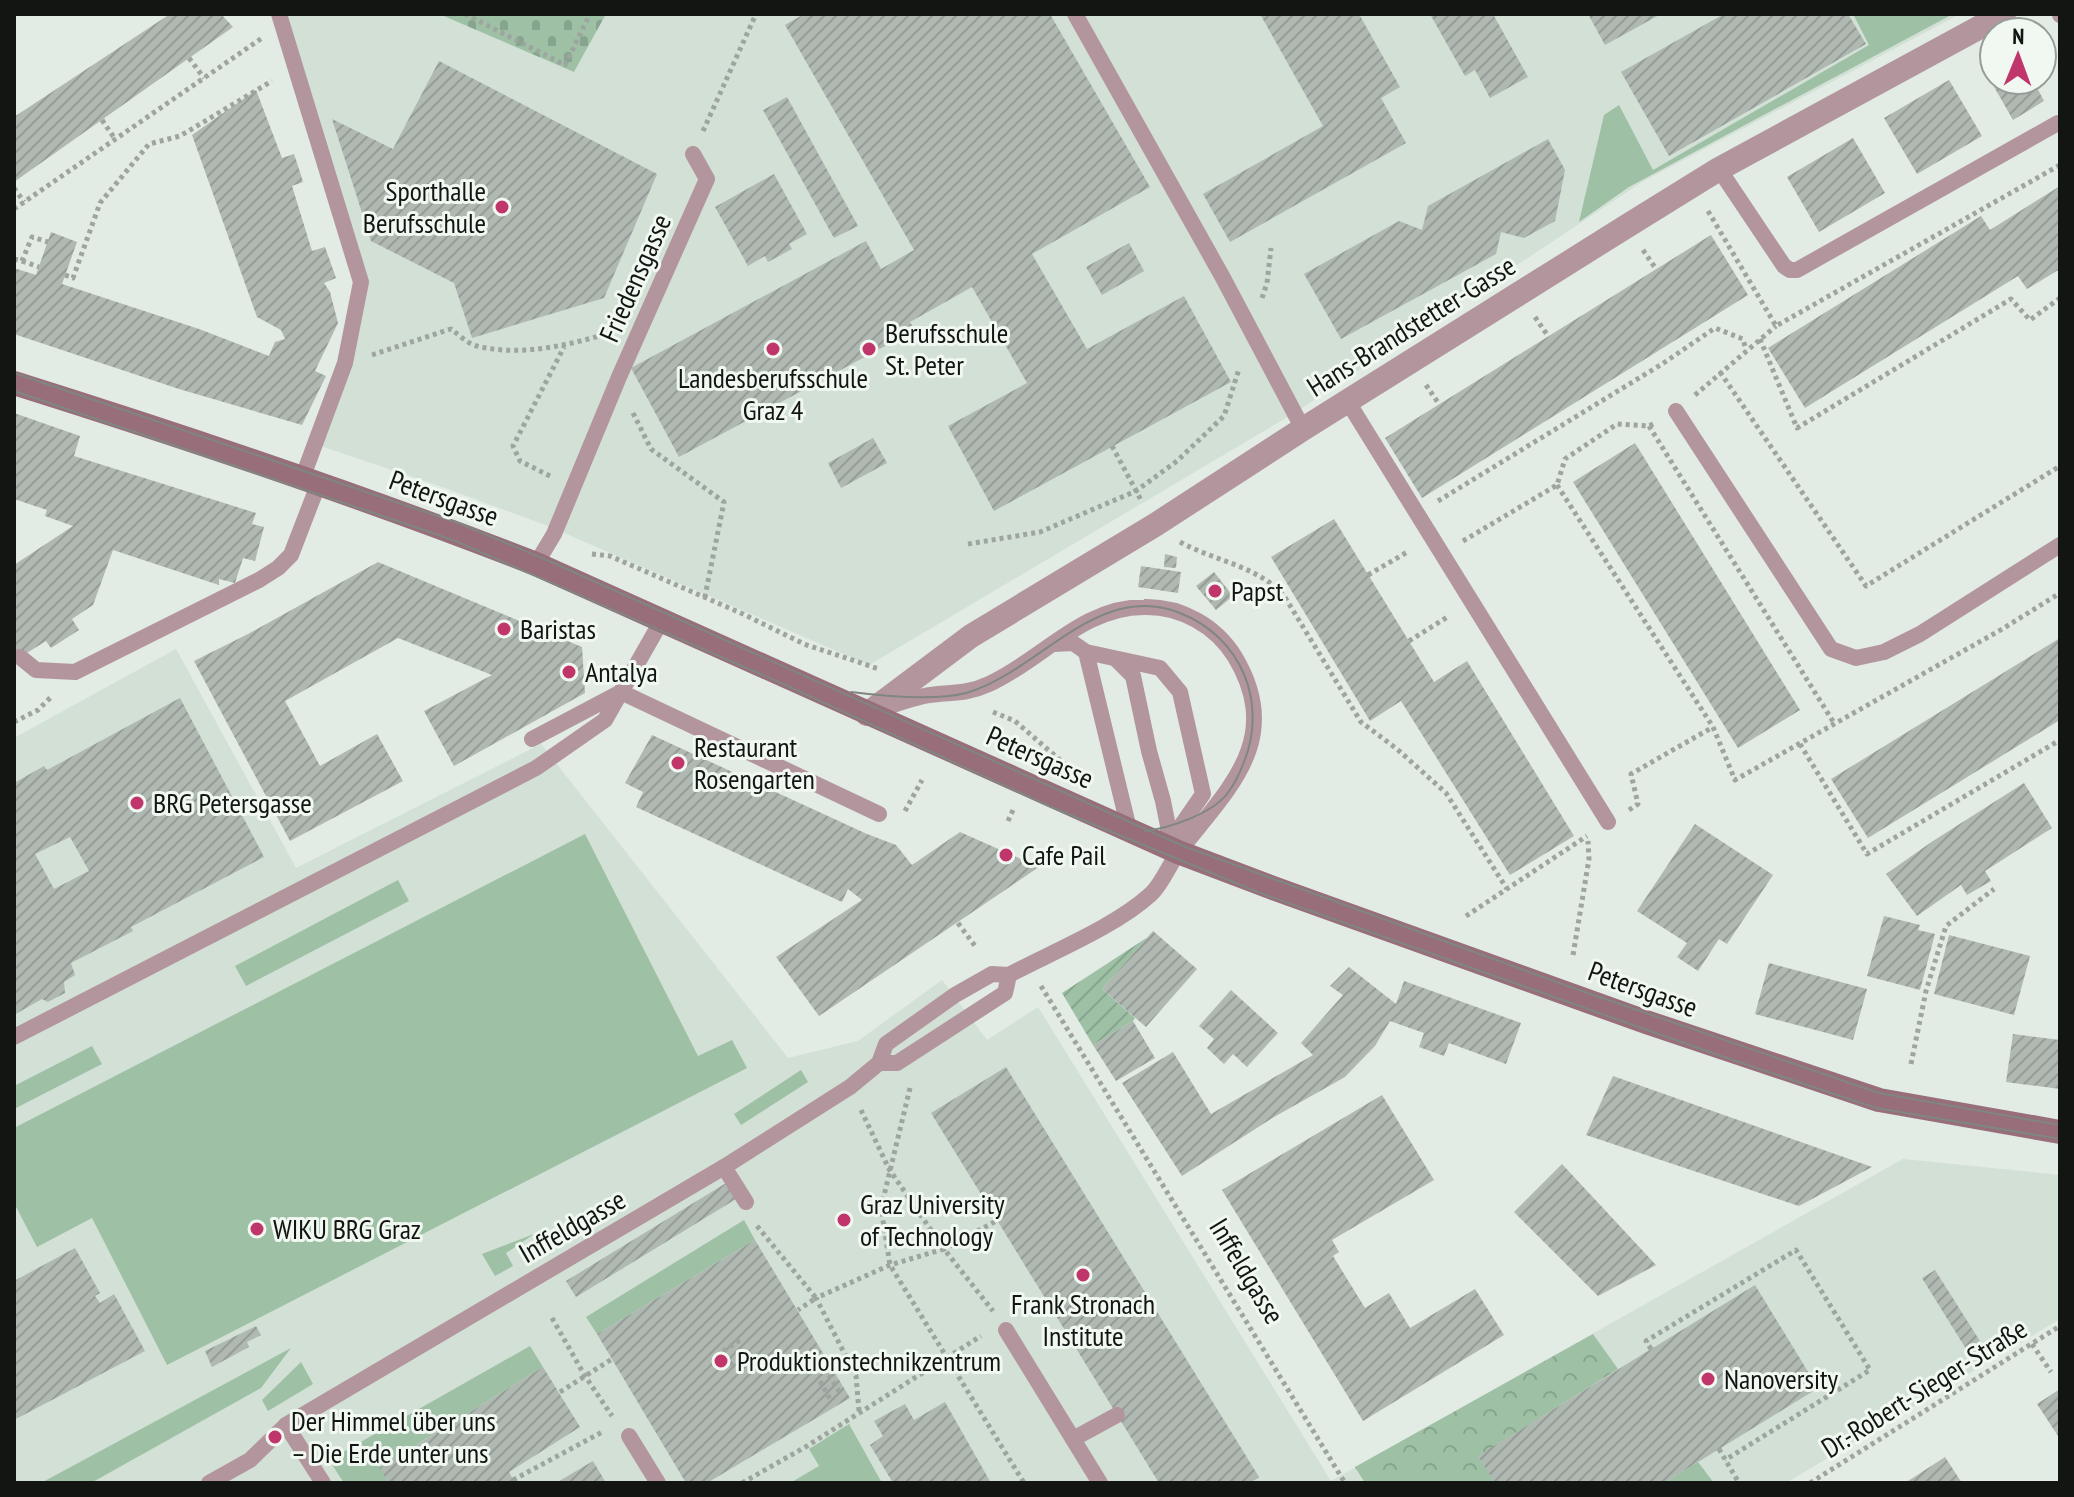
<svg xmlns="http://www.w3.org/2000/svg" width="2074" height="1497" font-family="'PT Sans Narrow',sans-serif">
  <defs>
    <pattern id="cemetery-stones" width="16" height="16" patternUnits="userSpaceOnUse" patternTransform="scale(2)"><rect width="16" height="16" fill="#9ec1a6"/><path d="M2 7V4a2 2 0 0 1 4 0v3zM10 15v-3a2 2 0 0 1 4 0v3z" fill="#87a58e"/></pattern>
    <pattern id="park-crowns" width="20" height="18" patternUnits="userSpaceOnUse" patternTransform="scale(2)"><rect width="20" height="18" fill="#9ec1a6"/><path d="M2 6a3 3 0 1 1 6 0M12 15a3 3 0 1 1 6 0" fill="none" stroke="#87a58e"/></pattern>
    <pattern id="garden-furrows" width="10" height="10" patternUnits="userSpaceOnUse" patternTransform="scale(2)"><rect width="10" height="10" fill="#9ec1a6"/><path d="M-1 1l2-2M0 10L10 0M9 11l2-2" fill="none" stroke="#87a58e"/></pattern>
    <pattern id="building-hatch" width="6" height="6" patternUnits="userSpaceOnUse" patternTransform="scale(2)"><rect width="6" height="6" fill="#b0b8b2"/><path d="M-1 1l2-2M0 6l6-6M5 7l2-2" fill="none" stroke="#969d98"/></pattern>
  </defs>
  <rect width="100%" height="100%" fill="#e2ebe4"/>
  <g fill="#d2e0d5">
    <polygon points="279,14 439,14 574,72 606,14 1960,14 1642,182 1296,412 869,665 548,526 445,488 315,444 361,282"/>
    <polygon points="176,649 296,868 541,744 788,1058 858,1041 942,980 987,1040 1038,1007 1331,1481 1903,1159 2060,1175 2060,1319 1786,1483 14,1483 14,738"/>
  </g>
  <g fill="#9ec1a6">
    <polygon points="1853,14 1953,14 1629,187 1579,222 1604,115 1619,105 1653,170 1869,45"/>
    <polygon points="585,834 698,1056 732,1040 747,1068 167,1365 92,1218 37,1247 14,1203 14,1128"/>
    <polygon points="398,880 409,901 246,986 235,966"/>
    <polygon points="92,1046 102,1064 14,1109 14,1086"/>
    <polygon points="801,1070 808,1082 741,1125 734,1114"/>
    <polygon points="744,1220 755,1240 597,1334 586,1317"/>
    <polygon points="534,1234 506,1253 513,1266 495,1276 482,1254"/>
    <polygon points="530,1346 543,1367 380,1467 389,1483 344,1483 329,1460"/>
    <polygon points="291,1348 261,1388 91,1483 41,1483"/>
    <polygon points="301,1362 313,1384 268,1411 262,1400"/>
    <polygon points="849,1424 882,1483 790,1483 819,1466 809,1449"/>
  </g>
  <polygon fill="url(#cemetery-stones)" points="439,14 606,14 574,72"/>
  <g fill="url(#park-crowns)">
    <polygon points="1593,1334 1618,1369 1479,1456 1495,1483 1365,1483 1355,1467"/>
    <polygon points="1698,1462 1714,1483 1664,1483"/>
  </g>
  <polygon fill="url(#garden-furrows)" points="1148,937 1102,989 1135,1018 1133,1021 1093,1045 1062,993"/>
  <g fill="url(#building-hatch)" fill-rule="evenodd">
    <polygon points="170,14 221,14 233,27 14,182 14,117"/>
    <polygon points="804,14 1050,14 1150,187 1032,254 1087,349 1184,296 1231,382 994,511 948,426 1027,383 972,287 910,322 915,330 679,457 631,368 866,241 881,269 914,250 785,25"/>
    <polygon points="1260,14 1359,14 1400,87 1381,98 1406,143 1230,242 1203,194 1323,126"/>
    <polygon points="1430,14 1493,14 1528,77 1490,98 1475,70 1465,76"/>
    <polygon points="1588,14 1661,14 1605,45"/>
    <polygon points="1724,14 1848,14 1866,44 1669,156 1621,72"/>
    <polygon points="1994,53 1994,80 2033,80 2044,101 2013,120 1980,62"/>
    <polygon points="439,61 657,174 604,298 472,338 454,283 371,241 332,119 393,149"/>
    <polygon points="1949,80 1982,136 1917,174 1884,118"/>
    <polygon points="256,90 282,158 294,154 299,169 303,182 292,186 312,251 325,247 336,278 324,283 330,292 338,323 315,371 326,376 302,425 179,389 14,334 14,268 36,275 51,232 77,242 62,284 199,329 269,356 275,342 285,339 281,330 257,317 192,135"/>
    <polygon points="787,97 858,226 834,238 763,110"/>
    <polygon points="1853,138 1885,193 1819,232 1787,177"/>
    <polygon points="1548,139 1565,170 1555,221 1524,238 1501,232 1496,254 1341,339 1304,274 1399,221 1422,230 1428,206"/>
    <polygon points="774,174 807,234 789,244 792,249 768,262 765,256 748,266 715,207"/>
    <polygon points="2060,186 2060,269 2027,289 2018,276 1805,408 1768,348 1981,216 1990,230"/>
    <polygon points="1711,235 1748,295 1422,498 1385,438"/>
    <polygon points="1129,243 1144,271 1102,295 1086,267"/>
    <polygon points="14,413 80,436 74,456 256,513 252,524 264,527 255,561 243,558 235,583 219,579 219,585 113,550 93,605 72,619 79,630 51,648 46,641 14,661 14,565 73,526 45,516 47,510 14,499"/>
    <polygon points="873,438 887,463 841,488 828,463"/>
    <polygon points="1635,443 1800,710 1738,748 1573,482"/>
    <polygon points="1334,519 1434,682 1467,661 1574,836 1510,875 1401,701 1370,721 1271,557"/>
    <polygon points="1165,554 1177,557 1176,568 1164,567"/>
    <polygon points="378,562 582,647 585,693 454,766 424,711 492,675 398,638 285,701 320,766 377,734 403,781 290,841 194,661 248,634"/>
    <polygon points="1141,566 1181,572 1178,593 1138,587"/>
    <polygon points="1214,572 1233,596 1216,610 1196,586"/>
    <polygon points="2060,638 2060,720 1868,838 1831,779"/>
    <path d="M180 698 264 857 131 927 133 931 71 963 75 975 64 982 65 993 48 1002 42 999 14 1015V783L44 766 47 770ZM70 837 89 871 54 889 35 854Z"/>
    <polygon points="652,735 867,834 896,845 912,865 960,832 1039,867 819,1016 776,957 862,900 848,889 842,902 636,807 643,792 625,783"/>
    <polygon points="2024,783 2052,828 1985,871 1991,881 1967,895 1961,885 1917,916 1886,874 1933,841"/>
    <polygon points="1695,824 1773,875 1727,944 1719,939 1698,971 1677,957 1687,943 1637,911"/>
    <polygon points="1884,916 1920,925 1918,930 1935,934 1920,990 1867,976"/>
    <polygon points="1153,931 1197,969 1146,1027 1102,989"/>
    <polygon points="1949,935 2030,956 2014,1015 1934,994"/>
    <polygon points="1769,963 1867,989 1853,1040 1755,1014"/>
    <polygon points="1349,967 1396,1004 1404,981 1521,1023 1506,1064 1449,1043 1444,1056 1419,1047 1424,1033 1390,1021 1375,1046 1345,1077 1274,1117 1182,1176 1122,1083 1173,1052 1211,1114 1313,1055 1301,1043 1343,995 1330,986"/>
    <polygon points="1231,990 1278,1033 1247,1067 1233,1054 1224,1064 1207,1048 1214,1039 1199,1026"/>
    <polygon points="1133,1021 1155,1058 1116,1081 1093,1045"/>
    <polygon points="2013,1034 2060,1040 2060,1089 2006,1082"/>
    <polygon points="1006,1067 1259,1477 1250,1483 1159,1483 931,1113"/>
    <polygon points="1613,1076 1872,1167 1799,1206 1586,1135"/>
    <polygon points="1382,1095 1434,1180 1332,1240 1339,1252 1333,1256 1365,1308 1389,1293 1410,1328 1475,1289 1504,1335 1363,1421 1222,1190"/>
    <polygon points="1562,1164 1656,1265 1598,1296 1514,1212"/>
    <polygon points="731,1180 741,1196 576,1297 566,1281"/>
    <polygon points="755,1240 850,1398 707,1483 686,1483 597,1334"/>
    <polygon points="75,1248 100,1293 95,1296 100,1303 114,1294 145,1351 14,1420 14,1281"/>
    <polygon points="1935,1270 1985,1349 1971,1357 1922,1278"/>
    <polygon points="1755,1285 1818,1388 1664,1483 1495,1483 1478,1456"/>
    <polygon points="256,1326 261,1335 247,1342 249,1347 212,1367 205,1351"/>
    <polygon points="543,1367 580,1427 509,1472 515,1483 389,1483 379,1468"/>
    <polygon points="2060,1389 2060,1439 2037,1404"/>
    <polygon points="945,1402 991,1483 893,1483 870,1445 883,1436 874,1421 905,1404 914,1420"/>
    <polygon points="1945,1457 1962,1483 1905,1483"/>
    <polygon points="593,1461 606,1483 556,1483"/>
  </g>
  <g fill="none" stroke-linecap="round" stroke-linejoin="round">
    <g stroke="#9ea59f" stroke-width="5" stroke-dasharray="4 4" stroke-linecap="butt">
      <polyline points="465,14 565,65 590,14"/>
      <polyline points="189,58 204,78"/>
      <polyline points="102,120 115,139"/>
      <polyline points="703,131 756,14"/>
      <polyline points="14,188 24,202"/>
      <polyline points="14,209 262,38"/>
      <polyline points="1708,211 1776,326 2060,165"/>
      <polyline points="1643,250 1656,269"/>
      <polyline points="14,259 22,261 32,237 48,242"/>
      <polyline points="22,261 39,267"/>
      <polyline points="65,275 73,278 100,203 149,144 180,136 272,81"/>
      <polyline points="1262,298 1267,283 1271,248"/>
      <polyline points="1535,317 1548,336"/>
      <polyline points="1760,339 1797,428 2011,299 2030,320 2060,298"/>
      <path d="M372 355 451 329C459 335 468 344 477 346 521 357 568 345 610 333"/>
      <polyline points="1720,372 1866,586 2060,466"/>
      <polyline points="1426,385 1439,404"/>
      <polyline points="1695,395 1776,326"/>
      <polyline points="633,413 651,449 724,502 704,601"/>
      <polyline points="1649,426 1834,723"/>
      <polyline points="1112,446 1141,500"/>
      <polyline points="550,476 520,461 513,446 564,347"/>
      <polyline points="1557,485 1713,727 1735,780 2004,628 2060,593"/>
      <polyline points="1438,501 1662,364 1715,328 1743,339 1746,350"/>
      <polyline points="1463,541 1557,485 1565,459 1617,424 1649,426 1655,423"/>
      <path d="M1180 542C1215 561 1254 565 1283 594L1361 722 1397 749 1446 793 1507 889"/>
      <polyline points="968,544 1040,532 1136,491 1177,461 1224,416 1239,369"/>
      <polyline points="592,554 610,556 743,614 804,644 879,669"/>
      <polyline points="1368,575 1409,551"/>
      <polyline points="1409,641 1449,616"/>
      <polyline points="993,712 1015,721 1068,767"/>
      <polyline points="14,722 38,710 52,696"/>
      <polyline points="1800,744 1867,854 2060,740"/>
      <polyline points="1629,810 1638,804 1631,774 1713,727"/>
      <polyline points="905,811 922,780"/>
      <polyline points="1008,821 1013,810"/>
      <polyline points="1466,916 1587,836"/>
      <polyline points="958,923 975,946"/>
      <polyline points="1573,955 1589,859 1588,841"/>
      <polyline points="1041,986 1345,1483"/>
      <polyline points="1911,1064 1926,991 1946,926 1994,889"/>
      <polyline points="910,1088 881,1208 890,1265 1024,1483"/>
      <polyline points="861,1110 889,1169 944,1249 996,1221"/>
      <polyline points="757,1226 816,1298 798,1310"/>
      <polyline points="552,1318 585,1376 612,1416"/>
      <polyline points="2032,1344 2051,1372"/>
      <polyline points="1651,1349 1646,1341 1796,1250 1870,1370 1725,1460"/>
      <polyline points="723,1351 743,1338"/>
      <polyline points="730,1365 751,1352"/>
      <polyline points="829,1375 840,1393"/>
      <polyline points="820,1381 830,1399"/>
      <polyline points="560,1392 612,1359"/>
      <polyline points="859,1411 856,1376 816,1298 890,1265 944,1249 993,1311"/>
      <polyline points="1719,1449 1739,1483"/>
      <polyline points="513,1480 604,1431"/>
      <polyline points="742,1483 807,1446 981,1336"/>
      <polyline points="1810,1483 2060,1326"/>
    </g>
    <g stroke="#b3969d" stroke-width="16">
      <polyline points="279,14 361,282 345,363 302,479"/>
      <polyline points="1075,14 1222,276 1303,429"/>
      <polyline points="2060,14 2060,15"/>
      <polyline points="1719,169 1784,266 1790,270 1797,270 2058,123"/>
      <polyline points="1348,402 1608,822"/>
      <polyline points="1676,411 1831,649 1856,658 1884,652 1920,634 2060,545"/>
      <polyline points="536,564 554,534 619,377 707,179 693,154"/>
      <polyline points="1053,644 1073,643 1086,652 1160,668 1180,692 1203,794 1167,846"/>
      <polyline points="1086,652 1129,829"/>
      <polyline points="20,657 36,670 75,672 259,580 278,568 291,555 318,485"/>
      <polyline points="1116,659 1133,676 1149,751 1163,801 1168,826 1167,846"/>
      <polyline points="532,739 621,692 879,814"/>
      <polyline points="14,1037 536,768 605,720 662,620"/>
      <polyline points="879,1063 897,1063 1005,993 1009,975"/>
      <polyline points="724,1167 746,1202"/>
      <polyline points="1006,1330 1100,1483"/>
      <polyline points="286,1425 323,1483"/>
      <polyline points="629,1436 658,1483"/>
      <polyline points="1073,1439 1117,1415"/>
      <path d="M209 1483 250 1460 286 1425 724 1167 850 1087 879 1063 886 1044 955 995 992 974 1009 975C1052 952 1115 927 1151 894 1163 883 1170 862 1181 849 1229 788 1284 739 1235 657 1216 626 1181 606 1144 607 1082 607 1042 660 989 684 963 696 948 691 924 696 910 699 897 704 883 708"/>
    </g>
    <polyline stroke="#b3969d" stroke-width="24" points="867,714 971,636 1155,525 1303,429 1627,226 1719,169 2004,14"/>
    <path stroke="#976e79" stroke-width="24" d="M14 383C189 438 365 497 536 564L1178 852 1273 888 1646 1022 1879 1100 2060 1132"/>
    <g stroke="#808681" stroke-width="2">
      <polyline points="14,373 461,524 549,561 1183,846 1573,988 1879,1093 2060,1125"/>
      <polyline points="14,391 453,540 781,683 1049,806 1260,893 1715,1054 1876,1108 2060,1139"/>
      <path d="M851 692C883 696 935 701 966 693 1038 673 1097 580 1180 613 1241 637 1268 702 1244 762 1240 773 1234 785 1227 794 1211 814 1170 828 1145 831"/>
    </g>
  </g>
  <g fill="#c1366a" stroke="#f0f8f1" stroke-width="3">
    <circle cx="502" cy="207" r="8"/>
    <circle cx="773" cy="349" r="8"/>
    <circle cx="869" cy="349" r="8"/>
    <circle cx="1215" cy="591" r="8"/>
    <circle cx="504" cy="629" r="8"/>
    <circle cx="569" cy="672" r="8"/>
    <circle cx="678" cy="763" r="8"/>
    <circle cx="137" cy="803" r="8"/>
    <circle cx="1006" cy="855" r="8"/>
    <circle cx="844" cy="1220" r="8"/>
    <circle cx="257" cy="1229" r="8"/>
    <circle cx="1083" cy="1275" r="8"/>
    <circle cx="721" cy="1361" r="8"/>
    <circle cx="1708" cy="1379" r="8"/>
    <circle cx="275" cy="1437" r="8"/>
  </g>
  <g text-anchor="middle" stroke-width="6" stroke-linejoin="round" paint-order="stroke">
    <g font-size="28" fill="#121512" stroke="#f0f8f1" text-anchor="start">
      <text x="486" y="201" text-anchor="end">Sporthalle<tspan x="486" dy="32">Berufsschule</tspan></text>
      <text x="885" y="343">Berufsschule<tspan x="885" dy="32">St. Peter</tspan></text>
      <text x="773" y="388" text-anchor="middle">Landesberufsschule<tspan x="773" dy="32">Graz 4</tspan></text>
      <text x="1231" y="601">Papst</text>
      <text x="520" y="639">Baristas</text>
      <text x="585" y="682">Antalya</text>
      <text x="694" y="757">Restaurant<tspan x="694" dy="32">Rosengarten</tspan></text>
      <text x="153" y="813">BRG Petersgasse</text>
      <text x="1022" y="865">Cafe Pail</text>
      <text x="860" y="1214">Graz University<tspan x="860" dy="32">of Technology</tspan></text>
      <text x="273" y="1239">WIKU BRG Graz</text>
      <text x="1083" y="1314" text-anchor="middle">Frank Stronach<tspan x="1083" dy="32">Institute</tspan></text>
      <text x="737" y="1371">Produktionstechnikzentrum</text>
      <text x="1724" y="1389">Nanoversity</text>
      <text x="291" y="1431">Der Himmel über uns<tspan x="291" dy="32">– Die Erde unter uns</tspan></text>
    </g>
    <g font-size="28" fill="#121512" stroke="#f0f8f1">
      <text transform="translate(635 278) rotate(-66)" y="10">Friedensgasse</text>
      <text transform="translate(1411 326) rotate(-32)" y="10">Hans-Brandstetter-Gasse</text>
      <text transform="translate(444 498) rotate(20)" y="10">Petersgasse</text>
      <text transform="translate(1040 757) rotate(24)" y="10">Petersgasse</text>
      <text transform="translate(1643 989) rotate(20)" y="10">Petersgasse</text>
      <text transform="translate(572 1226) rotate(-30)" y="10">Inffeldgasse</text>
      <text transform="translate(1247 1271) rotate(59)" y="10">Inffeldgasse</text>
      <text transform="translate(1924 1388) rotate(-32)" y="10">Dr.-Robert-Sieger-Straße</text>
    </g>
  </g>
  <rect width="2074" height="1497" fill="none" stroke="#121512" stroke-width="32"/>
  <g transform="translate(2018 56) rotate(1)"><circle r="38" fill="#f0f8f1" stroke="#979d98" stroke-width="2"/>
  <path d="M0-6L14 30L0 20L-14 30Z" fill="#c1366a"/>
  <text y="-12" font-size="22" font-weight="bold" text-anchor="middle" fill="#121512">N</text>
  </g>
</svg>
